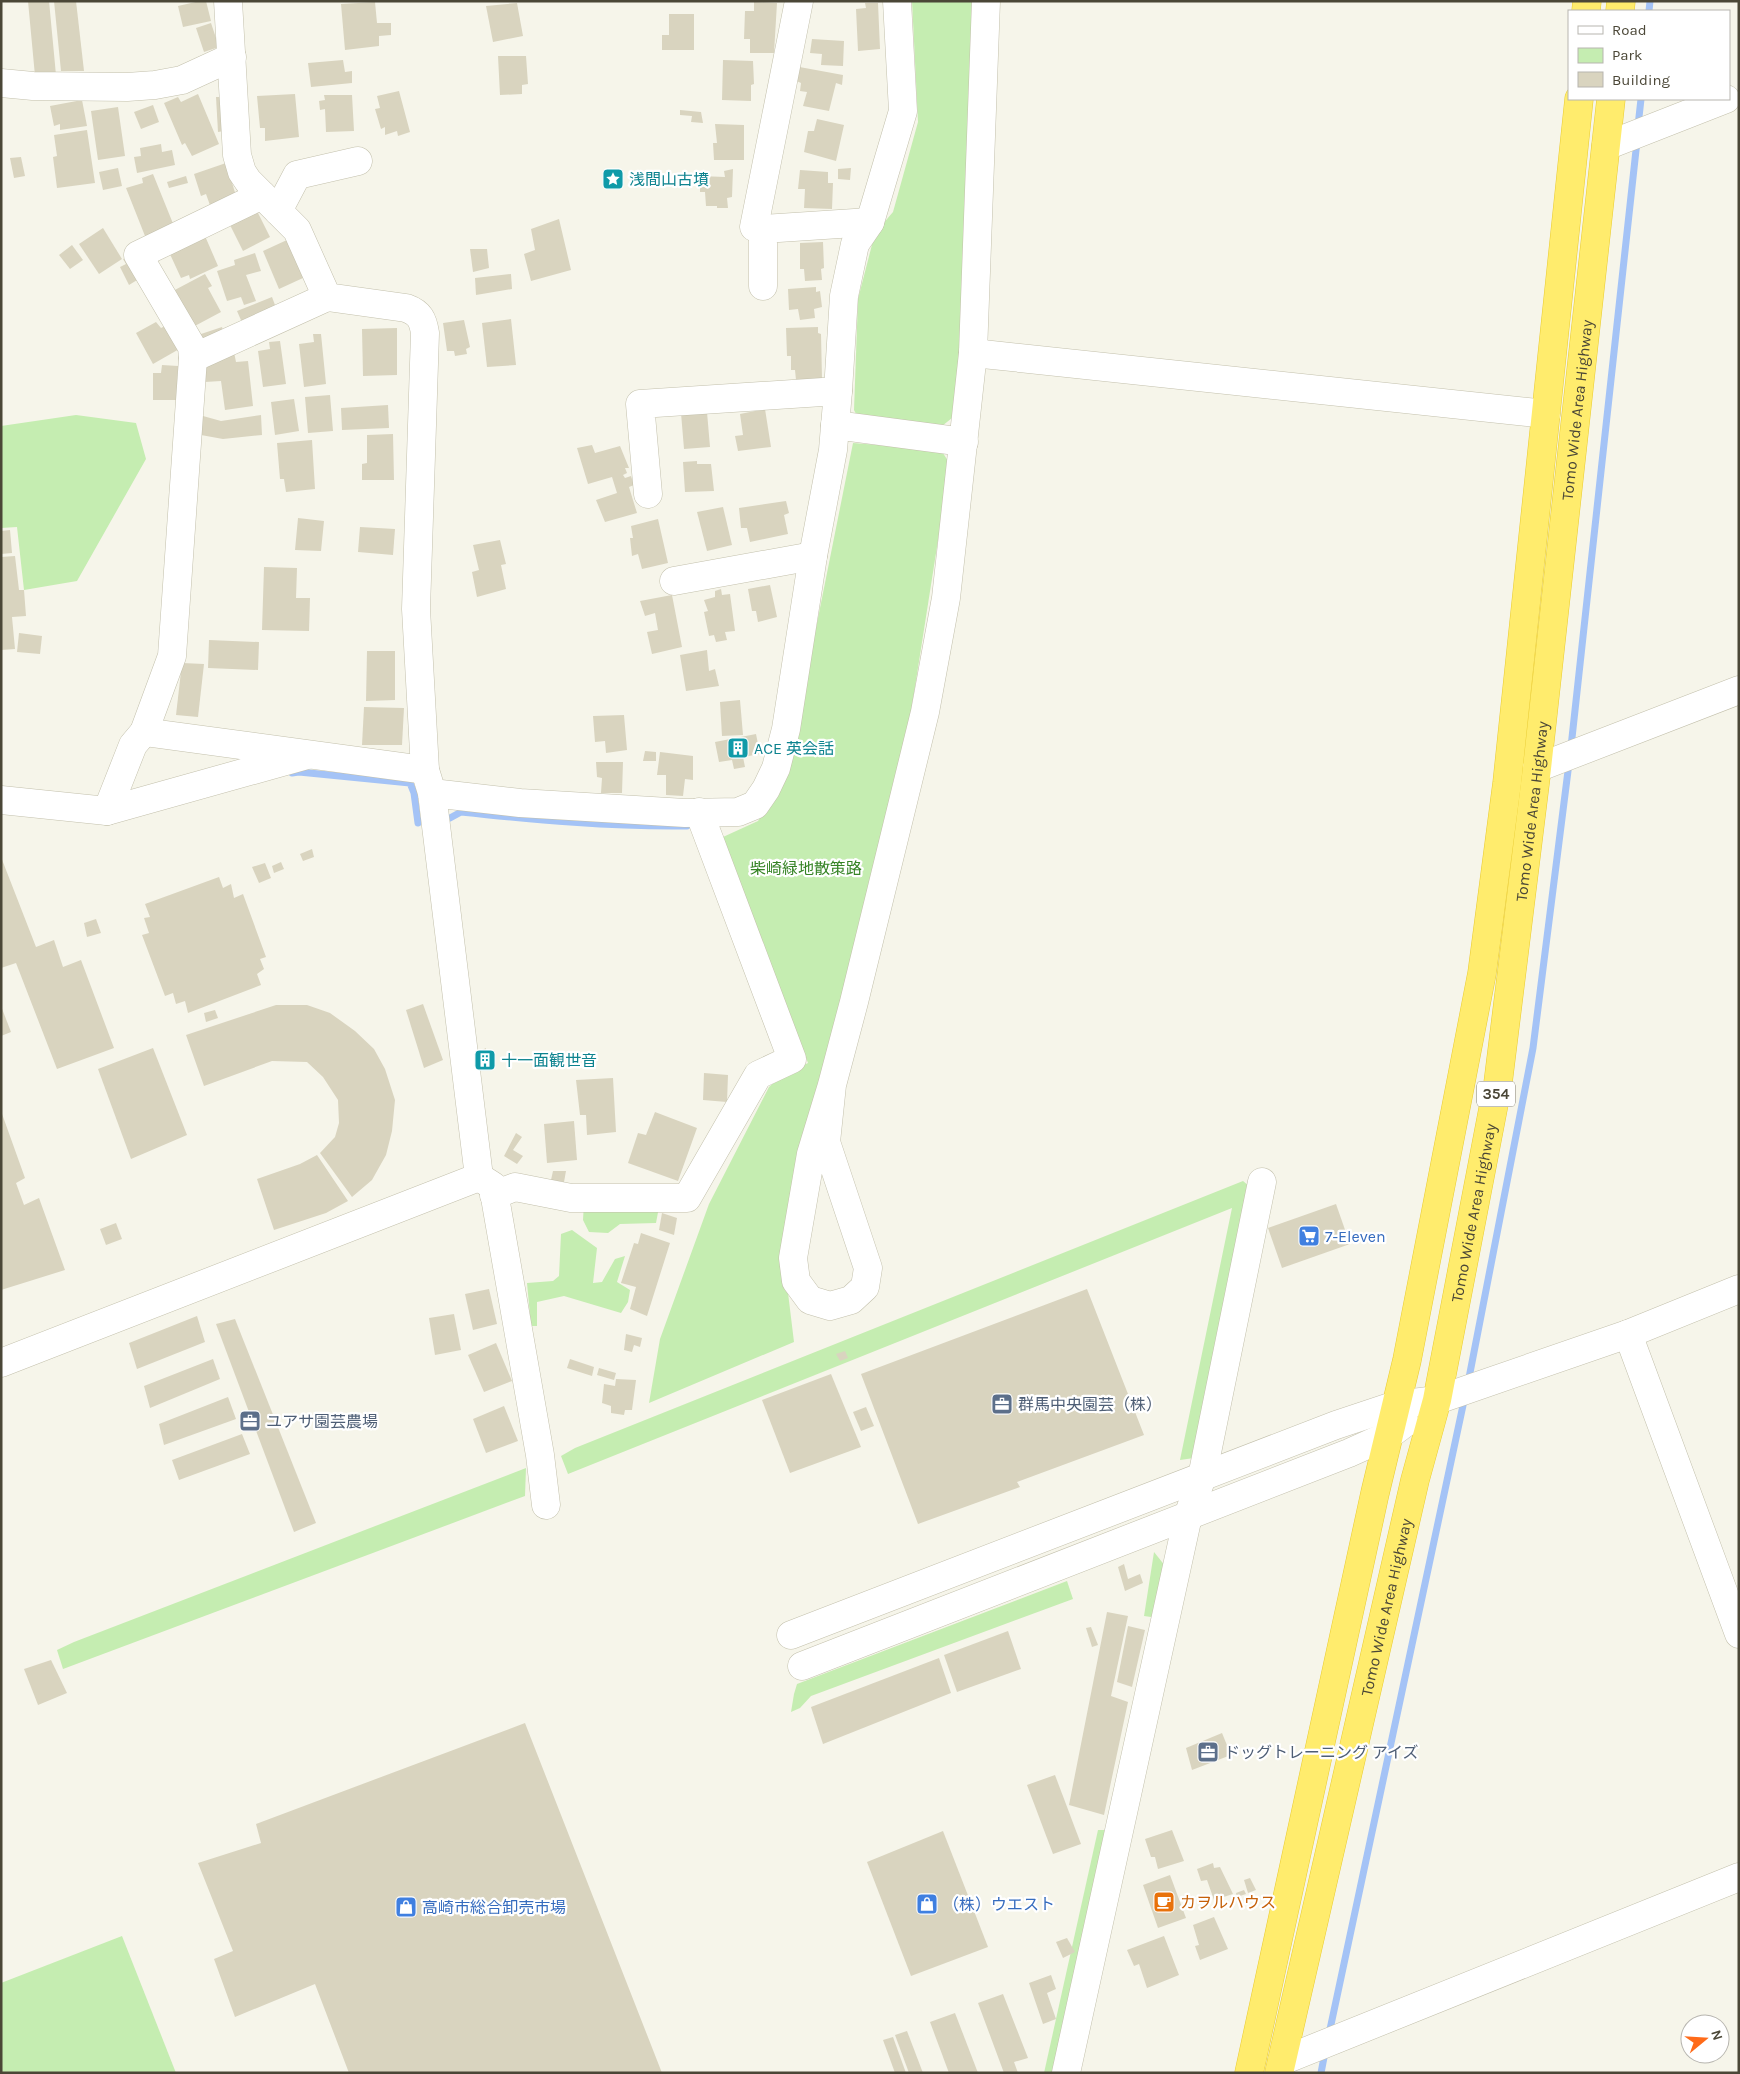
<svg xmlns="http://www.w3.org/2000/svg" width="1740" height="2074" font-family="Karla,'Noto Sans JP',sans-serif">
  <rect width="100%" height="100%" fill="#f6f5ea"/>
  <g fill="#c5edb1">
    <polygon points="912,1 973,1 963,340 952,418 942,426 858,418 854,410 858,299 875,233 893,212 918,122"/>
    <polygon points="76,415 136,423 146,459 77,581 24,590 17,527 1,528 1,426"/>
    <polygon points="853,443 941,450 950,464 909,725 784,1260 794,1342 649,1403 660,1339 709,1204 769,1087 781,1076 808,1063 723,837 758,821 786,778"/>
    <polygon points="1243,1181 1249,1186 1194,1458 1180,1460 1232,1208 568,1474 561,1456 575,1448"/>
    <polygon points="584,1203 659,1207 656,1223 620,1224 608,1233 589,1232 583,1220"/>
    <polygon points="572,1230 597,1248 593,1283 602,1282 615,1259 625,1256 617,1282 630,1290 628,1302 621,1313 564,1296 537,1302 537,1326 531,1326 527,1283 553,1281 559,1276 561,1234"/>
    <polygon points="526,1468 525,1496 63,1669 57,1650 74,1642"/>
    <polygon points="1154,1552 1166,1567 1158,1618 1144,1616"/>
    <polygon points="1067,1581 1073,1599 811,1696 800,1708 791,1712 794,1694 797,1684"/>
    <polygon points="1098,1830 1108,1830 1056,2073 1044,2073"/>
    <polygon points="122,1936 176,2073 1,2073 1,1983"/>
  </g>
  <g fill="none" stroke-linecap="round" stroke-linejoin="round">
    <g stroke="#a4c3f6" stroke-width="7">
      <polyline points="1649,11 1650,1"/>
      <polyline points="1638,126 1641,99"/>
      <polyline points="1571,747 1637,141"/>
      <polyline points="292,773 299,772 410,783 414,793 418,823"/>
      <path d="M450 818 461 812C536 820 611 827 687 826"/>
      <polyline points="1468,1383 1533,1048 1569,763"/>
      <polyline points="1329,2034 1465,1396"/>
      <polyline points="1321,2073 1325,2052"/>
    </g>
  </g>
  <g fill="#d9d4bf">
    <polygon points="28,1 49,1 56,75 35,76"/>
    <polygon points="54,1 76,1 84,71 61,71"/>
    <polygon points="200,1 206,1 211,21 183,27 178,6"/>
    <polygon points="375,2 377,23 391,23 391,35 379,36 379,46 345,50 341,4"/>
    <polygon points="754,2 777,3 774,53 750,53 750,39 744,39 745,11 754,11"/>
    <polygon points="517,3 523,36 493,42 486,6"/>
    <polygon points="865,3 878,3 880,49 858,51 856,9 866,8"/>
    <polygon points="669,14 694,14 694,50 662,50 662,35 669,35"/>
    <polygon points="211,23 219,47 204,52 196,28"/>
    <polygon points="812,39 844,41 843,66 821,65 822,54 810,53"/>
    <polygon points="498,56 526,56 528,84 522,85 522,94 500,95"/>
    <polygon points="343,60 345,72 352,71 352,83 311,87 308,63"/>
    <polygon points="723,60 753,61 754,84 751,85 751,101 722,100"/>
    <polygon points="794,66 843,75 842,85 836,83 829,111 803,106 807,92 800,91 801,83 792,79"/>
    <polygon points="399,91 410,132 398,136 397,131 385,135 385,127 381,129 375,109 380,108 377,96"/>
    <polygon points="198,94 219,144 192,156 185,143 182,145 164,103 178,97 181,102"/>
    <polygon points="295,94 299,137 265,141 265,128 260,128 257,96"/>
    <polygon points="324,95 352,95 354,131 326,132 325,109 320,110 319,101 325,100"/>
    <polygon points="216,97 222,97 224,131 218,132"/>
    <polygon points="82,100 87,126 60,130 60,124 54,126 50,106"/>
    <polygon points="153,105 159,122 141,129 134,112"/>
    <polygon points="118,107 125,156 98,160 91,111"/>
    <polygon points="680,110 701,112 703,123 691,122 692,116 680,115"/>
    <polygon points="817,119 844,125 836,161 804,152 808,131 814,131"/>
    <polygon points="715,124 744,125 744,160 714,160 713,143 717,143"/>
    <polygon points="87,130 95,183 57,188 53,157 57,156 54,135"/>
    <polygon points="161,144 162,152 172,150 175,165 137,173 134,157 141,156 140,148"/>
    <polygon points="21,157 25,176 14,178 10,158"/>
    <polygon points="226,163 237,199 211,208 206,194 201,196 194,174"/>
    <polygon points="118,168 122,186 103,190 99,172"/>
    <polygon points="851,168 850,180 838,179 838,169"/>
    <polygon points="733,169 732,197 727,198 728,208 717,208 717,206 706,206 705,192 700,192 700,176 725,177 724,171"/>
    <polygon points="800,170 828,172 828,183 833,183 832,209 804,208 805,189 798,189"/>
    <polygon points="153,174 174,226 145,236 126,188 143,183 142,178"/>
    <polygon points="186,176 188,183 169,188 167,182"/>
    <polygon points="256,209 270,237 243,251 229,223"/>
    <polygon points="559,219 571,270 531,281 524,254 535,250 531,229"/>
    <polygon points="103,228 122,259 99,274 79,244"/>
    <polygon points="205,236 218,266 190,279 189,275 181,278 169,252"/>
    <polygon points="287,240 303,278 279,289 263,251"/>
    <polygon points="823,242 824,268 821,269 822,280 805,281 804,269 800,269 800,243"/>
    <polygon points="72,245 83,260 70,269 59,255"/>
    <polygon points="470,249 487,249 489,268 473,272"/>
    <polygon points="255,253 261,271 246,275 256,301 244,305 241,297 227,301 217,271 235,265 234,260"/>
    <polygon points="129,256 142,277 129,285 120,267 126,264 123,259"/>
    <polygon points="205,274 212,286 208,288 221,312 191,328 171,292"/>
    <polygon points="511,274 512,289 476,295 475,278"/>
    <polygon points="816,287 816,292 820,291 822,307 814,309 815,318 800,320 798,309 789,310 788,289"/>
    <polygon points="272,297 278,313 244,327 237,311"/>
    <polygon points="511,319 516,365 487,367 482,323"/>
    <polygon points="464,320 470,347 466,349 467,354 455,356 454,351 447,351 443,323"/>
    <polygon points="156,322 161,328 167,325 181,348 153,364 136,333"/>
    <polygon points="222,327 224,336 200,344 198,335"/>
    <polygon points="818,327 818,333 821,334 822,379 796,380 795,370 791,370 791,356 787,356 786,328"/>
    <polygon points="397,328 397,375 363,376 362,329"/>
    <polygon points="313,334 321,334 326,384 304,387 299,344 314,342"/>
    <polygon points="280,341 286,384 263,387 258,351 270,349 269,342"/>
    <polygon points="234,352 236,362 248,361 253,406 225,410 221,381 205,382 202,361"/>
    <polygon points="162,365 178,366 177,400 153,400 153,373 161,373"/>
    <polygon points="330,395 333,431 308,433 305,397"/>
    <polygon points="294,399 299,431 275,435 271,402"/>
    <polygon points="388,405 389,428 342,430 341,408"/>
    <polygon points="765,409 771,447 738,451 735,436 743,435 740,414"/>
    <polygon points="707,412 710,447 684,449 681,413"/>
    <polygon points="261,415 262,435 223,439 201,435 203,416 221,421"/>
    <polygon points="393,434 394,480 362,480 362,464 367,463 367,435"/>
    <polygon points="312,440 315,489 286,492 284,479 280,479 277,443"/>
    <polygon points="592,445 595,453 620,446 629,468 625,468 627,473 623,475 625,478 631,476 634,485 629,487 637,513 605,522 596,500 617,493 612,477 588,484 577,448"/>
    <polygon points="697,461 697,464 711,464 714,491 685,492 683,462"/>
    <polygon points="786,501 789,513 784,515 788,534 750,542 747,528 741,528 739,508"/>
    <polygon points="723,507 732,545 707,551 697,512"/>
    <polygon points="298,518 324,521 321,551 295,550"/>
    <polygon points="658,519 668,563 642,569 638,554 632,556 630,538 633,538 631,526"/>
    <polygon points="360,527 395,529 393,555 358,552"/>
    <polygon points="10,530 12,553 1,554 1,531"/>
    <polygon points="500,540 506,564 501,565 506,589 477,597 472,572 479,570 473,545"/>
    <polygon points="15,556 19,590 24,590 26,616 12,617 15,649 1,650 1,557"/>
    <polygon points="264,567 297,568 296,598 310,598 309,631 262,630"/>
    <polygon points="770,585 777,617 758,622 756,611 752,611 748,589"/>
    <polygon points="721,589 722,595 730,594 735,631 725,632 727,640 716,642 714,635 709,636 704,612 708,611 704,600 715,597 715,591"/>
    <polygon points="672,595 682,647 652,654 647,632 658,630 655,613 645,616 640,601"/>
    <polygon points="19,633 42,636 40,654 17,652"/>
    <polygon points="209,640 259,642 258,670 208,668"/>
    <polygon points="707,650 709,671 715,669 719,686 686,691 680,655"/>
    <polygon points="367,651 395,651 395,700 366,701"/>
    <polygon points="182,663 204,664 198,717 176,715"/>
    <polygon points="740,700 743,735 722,736 720,702"/>
    <polygon points="364,707 404,708 402,745 362,745"/>
    <polygon points="624,715 627,750 606,753 605,741 595,742 593,716"/>
    <polygon points="756,734 760,754 743,757 745,767 734,769 732,760 719,762 715,742"/>
    <polygon points="645,751 656,752 656,761 643,761"/>
    <polygon points="660,752 693,756 693,780 685,779 683,796 666,795 666,775 657,775"/>
    <polygon points="596,762 623,762 622,793 601,793 602,778 597,777"/>
    <polygon points="312,849 314,857 303,861 300,854"/>
    <polygon points="1,857 36,947 54,940 63,967 81,960 114,1048 57,1069 16,963 1,968"/>
    <polygon points="281,862 284,869 274,873 272,866"/>
    <polygon points="265,863 271,878 259,883 252,867"/>
    <polygon points="219,877 223,888 231,884 234,898 243,894 266,957 260,959 264,969 257,974 261,985 188,1013 185,1001 176,1004 173,993 165,996 142,935 149,933 144,918 150,917 145,904"/>
    <polygon points="96,919 101,933 87,937 84,923"/>
    <polygon points="423,1004 443,1060 424,1068 406,1010"/>
    <polygon points="276,1005 307,1005 330,1013 355,1031 374,1049 385,1069 395,1100 392,1131 386,1155 372,1180 352,1197 320,1153 335,1137 339,1123 338,1100 323,1077 307,1062 272,1061 204,1086 186,1035"/>
    <polygon points="1,1006 11,1032 1,1036"/>
    <polygon points="215,1010 218,1018 206,1022 204,1013"/>
    <polygon points="153,1048 187,1135 131,1159 98,1069"/>
    <polygon points="486,1048 486,1053 490,1052 493,1065 481,1068 477,1054 482,1053 482,1050"/>
    <polygon points="704,1073 728,1075 727,1102 703,1100"/>
    <polygon points="613,1078 616,1132 587,1135 586,1115 580,1115 576,1080"/>
    <polygon points="1,1111 25,1178 16,1183 24,1205 39,1198 65,1270 1,1290"/>
    <polygon points="655,1112 697,1128 678,1181 628,1163 638,1133 646,1135"/>
    <polygon points="574,1121 577,1160 547,1163 544,1124"/>
    <polygon points="516,1133 522,1137 513,1150 523,1156 517,1164 504,1156"/>
    <polygon points="317,1155 348,1201 326,1213 274,1230 257,1179 300,1164"/>
    <polygon points="553,1171 566,1171 564,1182 551,1180"/>
    <polygon points="1336,1204 1350,1244 1282,1268 1268,1228"/>
    <polygon points="662,1213 677,1218 674,1235 659,1230"/>
    <polygon points="116,1223 122,1239 106,1245 100,1229"/>
    <polygon points="641,1233 670,1243 647,1316 630,1309 636,1287 621,1283 634,1243 638,1244"/>
    <polygon points="489,1289 497,1324 473,1330 465,1294"/>
    <polygon points="1087,1289 1144,1435 1017,1482 1020,1487 918,1524 861,1374"/>
    <polygon points="454,1314 461,1350 435,1355 429,1318"/>
    <polygon points="197,1316 205,1342 137,1369 129,1343"/>
    <polygon points="235,1319 316,1523 294,1532 216,1324"/>
    <polygon points="626,1334 642,1338 640,1347 634,1345 632,1352 624,1350"/>
    <polygon points="496,1343 512,1381 484,1392 468,1355"/>
    <polygon points="845,1351 848,1358 840,1361 836,1354"/>
    <polygon points="213,1359 220,1379 150,1408 144,1386"/>
    <polygon points="570,1359 594,1367 592,1376 567,1368"/>
    <polygon points="599,1368 616,1373 614,1380 597,1375"/>
    <polygon points="831,1374 861,1447 790,1473 762,1400"/>
    <polygon points="616,1379 636,1380 632,1410 625,1410 624,1415 611,1413 611,1406 602,1403 604,1384 615,1386"/>
    <polygon points="228,1397 236,1419 164,1445 159,1424"/>
    <polygon points="504,1406 518,1441 486,1453 473,1419"/>
    <polygon points="866,1407 874,1426 861,1431 853,1412"/>
    <polygon points="242,1434 250,1454 179,1480 172,1460"/>
    <polygon points="1124,1564 1128,1579 1140,1574 1143,1583 1125,1591 1118,1567"/>
    <polygon points="1107,1612 1128,1616 1111,1696 1128,1702 1104,1815 1069,1805"/>
    <polygon points="1128,1626 1145,1630 1132,1687 1117,1682"/>
    <polygon points="1091,1627 1098,1645 1092,1647 1086,1628"/>
    <polygon points="1008,1631 1021,1669 957,1692 944,1655"/>
    <polygon points="939,1658 951,1693 823,1744 811,1707"/>
    <polygon points="51,1660 67,1693 38,1705 24,1669"/>
    <polygon points="525,1723 662,2073 349,2073 315,1984 235,2017 214,1959 233,1951 198,1863 261,1843 256,1824"/>
    <polygon points="1222,1733 1231,1755 1192,1770 1186,1748"/>
    <polygon points="1055,1775 1081,1844 1053,1854 1027,1785"/>
    <polygon points="1172,1830 1184,1861 1158,1869 1155,1857 1151,1857 1145,1839"/>
    <polygon points="943,1831 988,1947 911,1976 867,1862"/>
    <polygon points="1213,1863 1214,1868 1220,1867 1233,1894 1214,1900 1207,1880 1201,1881 1197,1869"/>
    <polygon points="1170,1875 1186,1918 1158,1928 1143,1885"/>
    <polygon points="1250,1878 1256,1890 1248,1893 1244,1880"/>
    <polygon points="1244,1890 1246,1894 1237,1897 1236,1893"/>
    <polygon points="1214,1917 1228,1949 1200,1960 1195,1946 1199,1945 1193,1925"/>
    <polygon points="1164,1936 1179,1975 1147,1988 1139,1964 1134,1966 1127,1950"/>
    <polygon points="1067,1938 1075,1952 1063,1958 1056,1942"/>
    <polygon points="1051,1975 1056,1989 1047,1993 1056,2019 1043,2024 1029,1983"/>
    <polygon points="1003,1994 1028,2058 1014,2062 1018,2073 1004,2073 978,2003"/>
    <polygon points="955,2013 978,2073 949,2073 930,2022"/>
    <polygon points="907,2031 923,2073 909,2073 895,2035"/>
    <polygon points="893,2037 906,2073 895,2073 883,2040"/>
  </g>
  <g fill="none" stroke-linecap="round" stroke-linejoin="round">
    <g stroke="#c3c0ac" stroke-width="29">
      <g id="minor">
        <path d="M228 1 237 155 242 172 248 181 297 230 327 297 406 308C420 313 423 320 425 333L416 609 425 770 432 793 479 1177 493 1186 540 1455 546 1505"/>
        <polyline points="1,83 33,86 127,87 155,85 182,80 232,57"/>
        <polyline points="1606,146 1726,99"/>
        <polyline points="278,211 297,175 358,161"/>
        <polyline points="754,227 799,1"/>
        <polyline points="763,286 763,229 870,222"/>
        <polyline points="973,353 1546,414"/>
        <polyline points="193,358 327,297"/>
        <polyline points="835,425 964,442"/>
        <polyline points="648,494 640,404 838,391"/>
        <polyline points="674,581 813,556"/>
        <polyline points="144,732 425,770"/>
        <polyline points="1537,768 1739,690"/>
        <polyline points="432,793 520,803 685,813 738,812 755,805 766,789 776,768 786,729 813,556 833,450 838,391 844,296 855,244 870,222 903,111 897,1"/>
        <polyline points="1,800 107,811 307,755"/>
        <polyline points="107,811 133,745 144,732 172,656 193,358 192,347 138,255 262,195"/>
        <polyline points="832,1085 826,1142 868,1268 865,1287 851,1300 830,1306 810,1300 796,1281 793,1258 811,1154 832,1085 854,1002 925,712 946,598 973,353 986,1"/>
        <polyline points="494,1195 515,1187 571,1198 687,1198 758,1075 792,1059 699,812"/>
        <polyline points="1628,1334 1739,1634"/>
        <polyline points="1,1363 479,1177"/>
        <polyline points="791,1635 1336,1425 1396,1405 1437,1400 1628,1334 1739,1289"/>
        <polyline points="802,1666 1349,1453 1389,1435 1405,1423"/>
        <polyline points="1282,2061 1739,1877"/>
        <polyline points="1066,2073 1188,1516 1202,1477 1262,1182"/>
      </g>
    </g>
    <g stroke="#e9cb31" stroke-width="29">
      <g id="highway">
        <polyline points="1586,11 1587,1"/>
        <polyline points="1620,11 1621,1"/>
        <polyline points="1249,2073 1375,1493 1407,1360 1482,973 1507,783 1579,99"/>
        <path id="s1" d="M1279 2073 1415 1480 1437 1400 1498 1083 1537 768 1611 99"/>
      </g>
    </g>
    <use href="#minor" stroke="#fff" stroke-width="28"/>
    <use href="#highway" stroke="#ffec6d" stroke-width="28"/>
  </g>
  <defs>
    <g id="sight-square" transform="scale(1.125)"><rect x="-9" y="-9" width="18" height="18" rx="4" fill="#0f9aa8" stroke="#fff"/><path d="M0-6L1.8-2.2L6-1.7L2.9 1.2L3.7 5.4L0 3.3L-3.7 5.4L-2.9 1.2L-6-1.7L-1.8-2.2Z" fill="#fff"/></g>
    <g id="building-square" transform="scale(1.125)"><rect x="-9" y="-9" width="18" height="18" rx="4" fill="#0f9aa8" stroke="#fff"/><path d="M-4-6H4V6H1V3H-1V6H-4ZM-2.5-4.3h1.7v1.8h-1.7ZM.8-4.3h1.7v1.8H.8ZM-2.5-1h1.7V.8h-1.7ZM.8-1h1.7V.8H.8Z" fill="#fff"/></g>
    <g id="supermarket-square" transform="scale(1.125)"><rect x="-9" y="-9" width="18" height="18" rx="4" fill="#3f7fe0" stroke="#fff"/><path d="M-6-5.5h2.5l.6 2H6L4.5 2H-2.5L-4.4-4H-6ZM-1.5 3.2a1.3 1.3 0 1 0 .1 0ZM3 3.2a1.3 1.3 0 1 0 .1 0Z" fill="#fff"/></g>
    <g id="office-square" transform="scale(1.125)"><rect x="-9" y="-9" width="18" height="18" rx="4" fill="#5c6f8a" stroke="#fff"/><path d="M-6-3h4V-5.5h4V-3h4V5H-6ZM-1-4.5V-3h2v-1.5ZM-6 0V1H6V0Z" fill="#fff"/></g>
    <g id="cafe-square" transform="scale(1.125)"><rect x="-9" y="-9" width="18" height="18" rx="4" fill="#e8710a" stroke="#fff"/><path d="M-5.5-4.5H6V0H3Q3 3.5 0 3.5H-2.5Q-5.5 3.5-5.5 0ZM3-3.2v2h1.7v-2ZM-6 4.5H4V6H-6Z" fill="#fff"/></g>
    <g id="shop-square" transform="scale(1.125)"><rect x="-9" y="-9" width="18" height="18" rx="4" fill="#3f7fe0" stroke="#fff"/><path d="M-5-2.5h2.3a2.7 3.5 0 0 1 5.4 0H5L5.5 6h-11ZM-1.5-2.5h3a1.5 2.3 0 0 0-3 0Z" fill="#fff"/></g>
  </defs>
  <g fill-rule="evenodd">
    <use href="#sight-square" x="613" y="179"/>
    <use href="#building-square" x="738" y="748"/>
    <use href="#building-square" x="485" y="1060"/>
    <use href="#supermarket-square" x="1309" y="1236"/>
    <use href="#office-square" x="1002" y="1404"/>
    <use href="#office-square" x="250" y="1421"/>
    <use href="#office-square" x="1208" y="1752"/>
    <use href="#cafe-square" x="1164" y="1902"/>
    <use href="#shop-square" x="927" y="1904"/>
    <use href="#shop-square" x="406" y="1907"/>
  </g>
  <g text-anchor="middle" stroke-width="4.5" stroke-linejoin="round" paint-order="stroke">
    <rect fill="#fff" stroke="#817e73" stroke-width="1" x="1477" y="1081.5" width="38" height="25" rx="4"/>
    <g font-size="15" font-weight="bold" fill="#4b4737">
      <text x="1496" y="1099">354</text>
    </g>
    <g font-size="16" fill="#0d838f" stroke="#fff" text-anchor="start">
      <text x="629" y="185">浅間山古墳</text>
      <text x="754" y="754">ACE 英会話</text>
      <text x="501" y="1066">十一面観世音</text>
    </g>
    <g font-size="16" fill="#4b4737" stroke="#fff">
      <text dy="6" stroke="none"><textPath href="#s1" startOffset="1692">Tomo Wide Area Highway</textPath></text>
      <text dy="6" stroke="none"><textPath href="#s1" startOffset="1288">Tomo Wide Area Highway</textPath></text>
      <text dy="6" stroke="none"><textPath href="#s1" startOffset="882">Tomo Wide Area Highway</textPath></text>
      <text dy="6" stroke="none"><textPath href="#s1" startOffset="478">Tomo Wide Area Highway</textPath></text>
    </g>
    <g font-size="16" fill="#358325" stroke="#fff">
      <text x="806" y="874">柴崎緑地散策路</text>
    </g>
    <g font-size="16" fill="#366cbe" stroke="#fff" text-anchor="start">
      <text x="1325" y="1242">7-Eleven</text>
      <text x="943" y="1910">（株）ウエスト</text>
      <text x="422" y="1913">高崎市総合卸売市場</text>
    </g>
    <g font-size="16" fill="#4e5e75" stroke="#fff" text-anchor="start">
      <text x="1018" y="1410">群馬中央園芸（株）</text>
      <text x="266" y="1427">ユアサ園芸農場</text>
      <text x="1224" y="1758">ドッグトレーニング アイズ</text>
    </g>
    <g font-size="16" fill="#c56008" stroke="#fff" text-anchor="start">
      <text x="1180" y="1908">カヲルハウス</text>
    </g>
  </g>
  <rect width="1740" height="2074" fill="none" stroke="#4b4737" stroke-width="5"/>
  <rect x="1568" y="10" width="162" height="90" fill="#ffffff" stroke="#b7b5af"/>
  <rect x="1578" y="26" width="25" height="8" fill="#ffffff" stroke="#b7b5af"/>
  <text x="1612" y="35" font-size="15" fill="#4b4737">Road</text>
  <rect x="1578" y="48" width="25" height="15" fill="#c5edb1" stroke="#b7b5af"/>
  <text x="1612" y="60" font-size="15" fill="#4b4737">Park</text>
  <rect x="1578" y="72" width="25" height="15" fill="#d9d4bf" stroke="#b7b5af"/>
  <text x="1612" y="85" font-size="15" fill="#4b4737">Building</text>
  <g transform="translate(1705 2039) rotate(72)"><circle r="24" fill="#ffffff" stroke="#b7b5af"/>
  <path d="M0-4L9 19L0 12L-9 19Z" fill="#ff6b19"/>
  <text y="-8" font-size="14" font-weight="bold" text-anchor="middle" fill="#4b4737">N</text>
  </g>
</svg>
